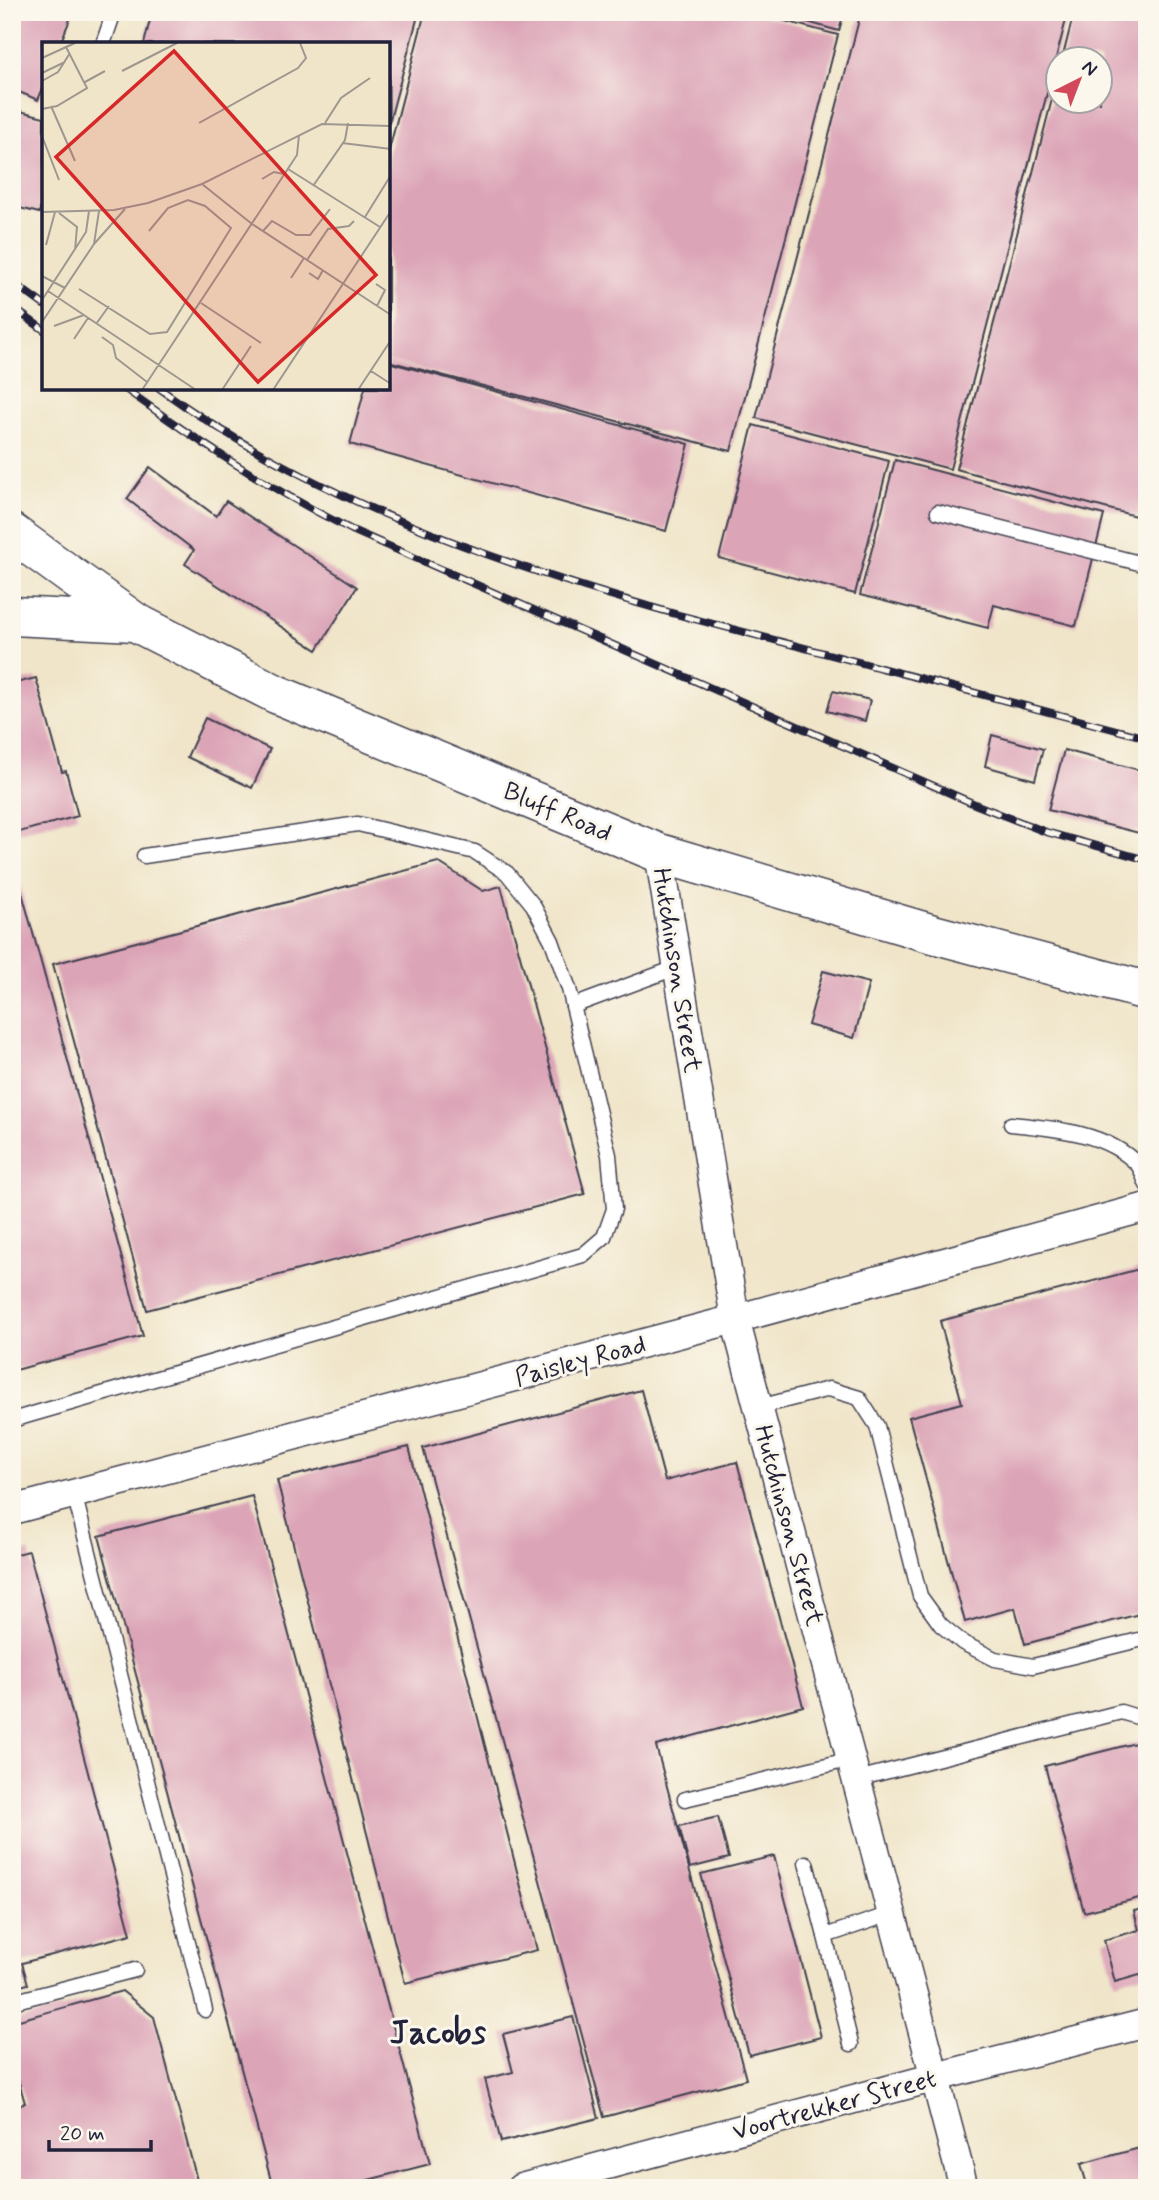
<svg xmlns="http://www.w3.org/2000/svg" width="1159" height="2200" font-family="Mynerve,sans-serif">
  <rect width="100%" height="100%" fill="#fbf7ec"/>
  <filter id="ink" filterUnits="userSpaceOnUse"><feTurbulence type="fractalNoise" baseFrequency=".0143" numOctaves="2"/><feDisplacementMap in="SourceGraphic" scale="14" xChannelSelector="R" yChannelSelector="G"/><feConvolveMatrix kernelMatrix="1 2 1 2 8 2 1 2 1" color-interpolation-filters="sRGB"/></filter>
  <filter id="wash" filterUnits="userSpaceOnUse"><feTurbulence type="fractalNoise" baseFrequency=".00686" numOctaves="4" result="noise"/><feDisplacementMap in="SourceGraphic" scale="28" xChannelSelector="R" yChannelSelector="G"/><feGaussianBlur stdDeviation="1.57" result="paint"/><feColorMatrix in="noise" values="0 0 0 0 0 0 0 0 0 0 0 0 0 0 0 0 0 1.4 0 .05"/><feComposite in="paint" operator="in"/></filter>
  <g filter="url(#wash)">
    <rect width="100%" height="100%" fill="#f0e5c9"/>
    <g id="blocks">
      <g fill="#dca4b7">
        <polygon points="12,12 73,12 60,44 44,44 44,86 38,100 12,89"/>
        <polygon points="152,12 419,12 389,123 388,44 144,44"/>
        <polygon points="425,12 750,12 838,35 731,451 388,361 388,154"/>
        <polygon points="772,12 844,12 839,31"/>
        <polygon points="861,12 1068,12 950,469 756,418"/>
        <polygon points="1074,12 1147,12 1147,519 956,469 1057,80 1058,102 1100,102 1100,60 1062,60"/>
        <polygon points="12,109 44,117 44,195 39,213 12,206"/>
        <polygon points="388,362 689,444 666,531 350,444 365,388 388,388"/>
        <polygon points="753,425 889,461 855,594 719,558"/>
        <polygon points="895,460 1104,515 1076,626 994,605 988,628 860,595"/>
        <polygon points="150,467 216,516 226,501 357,587 317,650 185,564 194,550 127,499"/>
        <polygon points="36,678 62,772 66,771 78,816 12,834 12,684"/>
        <polygon points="833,691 870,700 865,721 827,711"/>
        <polygon points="205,718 270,749 252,788 187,757"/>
        <polygon points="992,735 1043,749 1035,780 985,766"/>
        <polygon points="1064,750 1147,772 1147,835 1048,810"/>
        <polygon points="12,856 143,1336 12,1371"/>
        <polygon points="438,862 483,891 501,886 585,1194 147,1310 53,964"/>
        <polygon points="823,971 869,983 854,1038 808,1025"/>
        <polygon points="1147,1267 1147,1612 1025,1644 1015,1608 965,1622 909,1417 962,1403 940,1321"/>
        <polygon points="641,1390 665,1481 737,1462 803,1706 656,1746 746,2079 604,2117 423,1448"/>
        <polygon points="409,1447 537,1950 405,1983 277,1480"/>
        <polygon points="252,1496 430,2164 337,2188 273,2188 99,1536"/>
        <polygon points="29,1551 131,1934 22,1963 28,1984 12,1988 12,1555"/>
        <polygon points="1147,1740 1147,1896 1084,1912 1045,1766"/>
        <polygon points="718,1817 729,1858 690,1868 679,1826"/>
        <polygon points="774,1856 821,2037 749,2055 701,1874"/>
        <polygon points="1147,1908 1147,1973 1115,1982 1104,1940 1139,1930 1134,1911"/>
        <polygon points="122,1991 154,2017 199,2188 12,2188 12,2107 25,2103 12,2058 12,2022"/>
        <polygon points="573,2017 599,2118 501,2142 485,2079 513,2072 503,2034"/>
        <polygon points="1147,2146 1147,2187 1088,2188 1081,2164"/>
      </g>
    </g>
  </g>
  <g filter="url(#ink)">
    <use href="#blocks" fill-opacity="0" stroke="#413f50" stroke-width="2"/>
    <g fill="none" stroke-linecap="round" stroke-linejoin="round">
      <g stroke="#413f50" stroke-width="17">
        <g id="lane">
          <polyline points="103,44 114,12"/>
          <polyline points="938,512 1147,565"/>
          <polyline points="573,1006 678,967"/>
          <path d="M1011 1124C1053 1128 1107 1132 1138 1165 1142 1170 1144 1179 1147 1185"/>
          <polyline points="759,1407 829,1389 859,1398 877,1426 920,1596 941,1625 963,1643 995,1659 1033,1666 1147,1638"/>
          <polyline points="12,1420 583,1255 604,1237 614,1209 609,1155 569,989 552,941 533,905 507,873 475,852 358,824 144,856"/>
          <polyline points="74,1493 205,2010"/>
          <polyline points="857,1779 1121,1712 1147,1720"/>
          <polyline points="685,1799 852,1759"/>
          <polyline points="806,1863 825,1936 893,1913"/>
          <polyline points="825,1936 851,2044"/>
          <polyline points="12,2002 135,1970"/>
        </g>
      </g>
      <g stroke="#413f50" stroke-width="31">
        <g id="street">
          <polyline points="659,853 735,1319 964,2188"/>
          <polyline points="12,1510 735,1319 1147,1207"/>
          <polyline points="521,2188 936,2077 1147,2023"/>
        </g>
      </g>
      <g stroke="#413f50" stroke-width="41">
        <g id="secondary">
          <polyline points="12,533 135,622 276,694 659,853 933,934 1147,991"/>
          <polyline points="12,616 135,622"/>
        </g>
      </g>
      <use href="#lane" stroke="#fff" stroke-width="14"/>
      <use href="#street" stroke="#fff" stroke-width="28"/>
      <use href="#secondary" stroke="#fff" stroke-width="38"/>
      <g stroke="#22223b" stroke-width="8">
        <g id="rail">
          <polyline points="12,282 44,305"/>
          <polyline points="12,307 44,330"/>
          <path d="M124 388C200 443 268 488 352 530L977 805 1046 832 1147 860"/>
          <path d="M159 388C313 500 498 564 679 615L1147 738"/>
        </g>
      </g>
      <use href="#rail" stroke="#fbf7ec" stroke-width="5" stroke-dasharray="16" stroke-linecap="butt"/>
    </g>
  </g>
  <g text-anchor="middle" stroke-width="6" stroke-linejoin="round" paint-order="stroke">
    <g font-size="26" fill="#22223b" stroke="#fbf7ec">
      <text transform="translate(558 811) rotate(23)" y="9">Bluff Road</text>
      <text transform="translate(678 970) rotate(81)" y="9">Hutchinson Street</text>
      <text transform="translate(580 1360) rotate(-15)" y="9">Paisley Road</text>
      <text transform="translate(790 1525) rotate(75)" y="9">Hutchinson Street</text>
      <text transform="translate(834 2104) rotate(-15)" y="9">Voortrekker Street</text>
    </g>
    <g font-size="33" font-weight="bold" fill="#22223b" stroke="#fbf7ec">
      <text x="438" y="2043">Jacobs</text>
    </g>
  </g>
  <g transform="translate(42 42)">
    <rect width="348" height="348" fill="#f0e5c9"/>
    <path fill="none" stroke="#9e9790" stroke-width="2" d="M0 16 33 1M80 29 135 1M0 31 23 20M0 39 16 30 28 11M43 40 63 29M9 64 33 119M0 67 15 64 45 46 24 5M157 81 256 26 264 16 258 1M283 81 299 56 328 36M0 94 17 138M300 101 349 107M246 127 338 185M220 137 232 130 242 132M160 142 210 182 349 273M271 144 303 98 306 81M0 170 72 168 106 161 160 142 280 82 349 84M17 171 35 185 33 208M323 175 349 133M221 189 230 179 254 193H268L288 167M52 202 83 167M4 203 13 170M265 218 286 187 307 184 312 179M267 231 276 237 281 228M0 234 23 246M249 236 262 216M334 242 343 248 335 264M37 247 108 292 125 290 189 186 163 164 146 158 126 166 107 189M6 249 154 348M0 258 44 190 47 169M159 261 219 301M0 280 52 202 57 169M54 282 67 264M12 284 42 273M60 295 71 303 74 316 105 340M32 297 46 276M329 329 349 342M100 348 255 113 257 93M180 348 209 304M231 348 349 169M316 348 349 298"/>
    <path fill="#d62828" fill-opacity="0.15" stroke="#d62828" stroke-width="3.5" d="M132 9 334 233 216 340 14 115Z"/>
    <rect width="348" height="348" fill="none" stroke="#22223b" stroke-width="3.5"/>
  </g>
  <rect width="1159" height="2200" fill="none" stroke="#fbf7ec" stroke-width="42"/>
  <g transform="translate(1079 80) rotate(42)"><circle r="33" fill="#fbf7ec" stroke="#a4a2a5" stroke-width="2"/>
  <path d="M0-5L12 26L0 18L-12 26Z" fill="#d1495b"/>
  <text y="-10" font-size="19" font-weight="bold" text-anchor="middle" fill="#22223b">N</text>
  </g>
  <path d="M49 2140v10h102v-10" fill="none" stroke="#22223b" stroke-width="3.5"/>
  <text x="60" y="2140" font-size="21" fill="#22223b" stroke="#fbf7ec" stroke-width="5" paint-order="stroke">20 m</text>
</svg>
